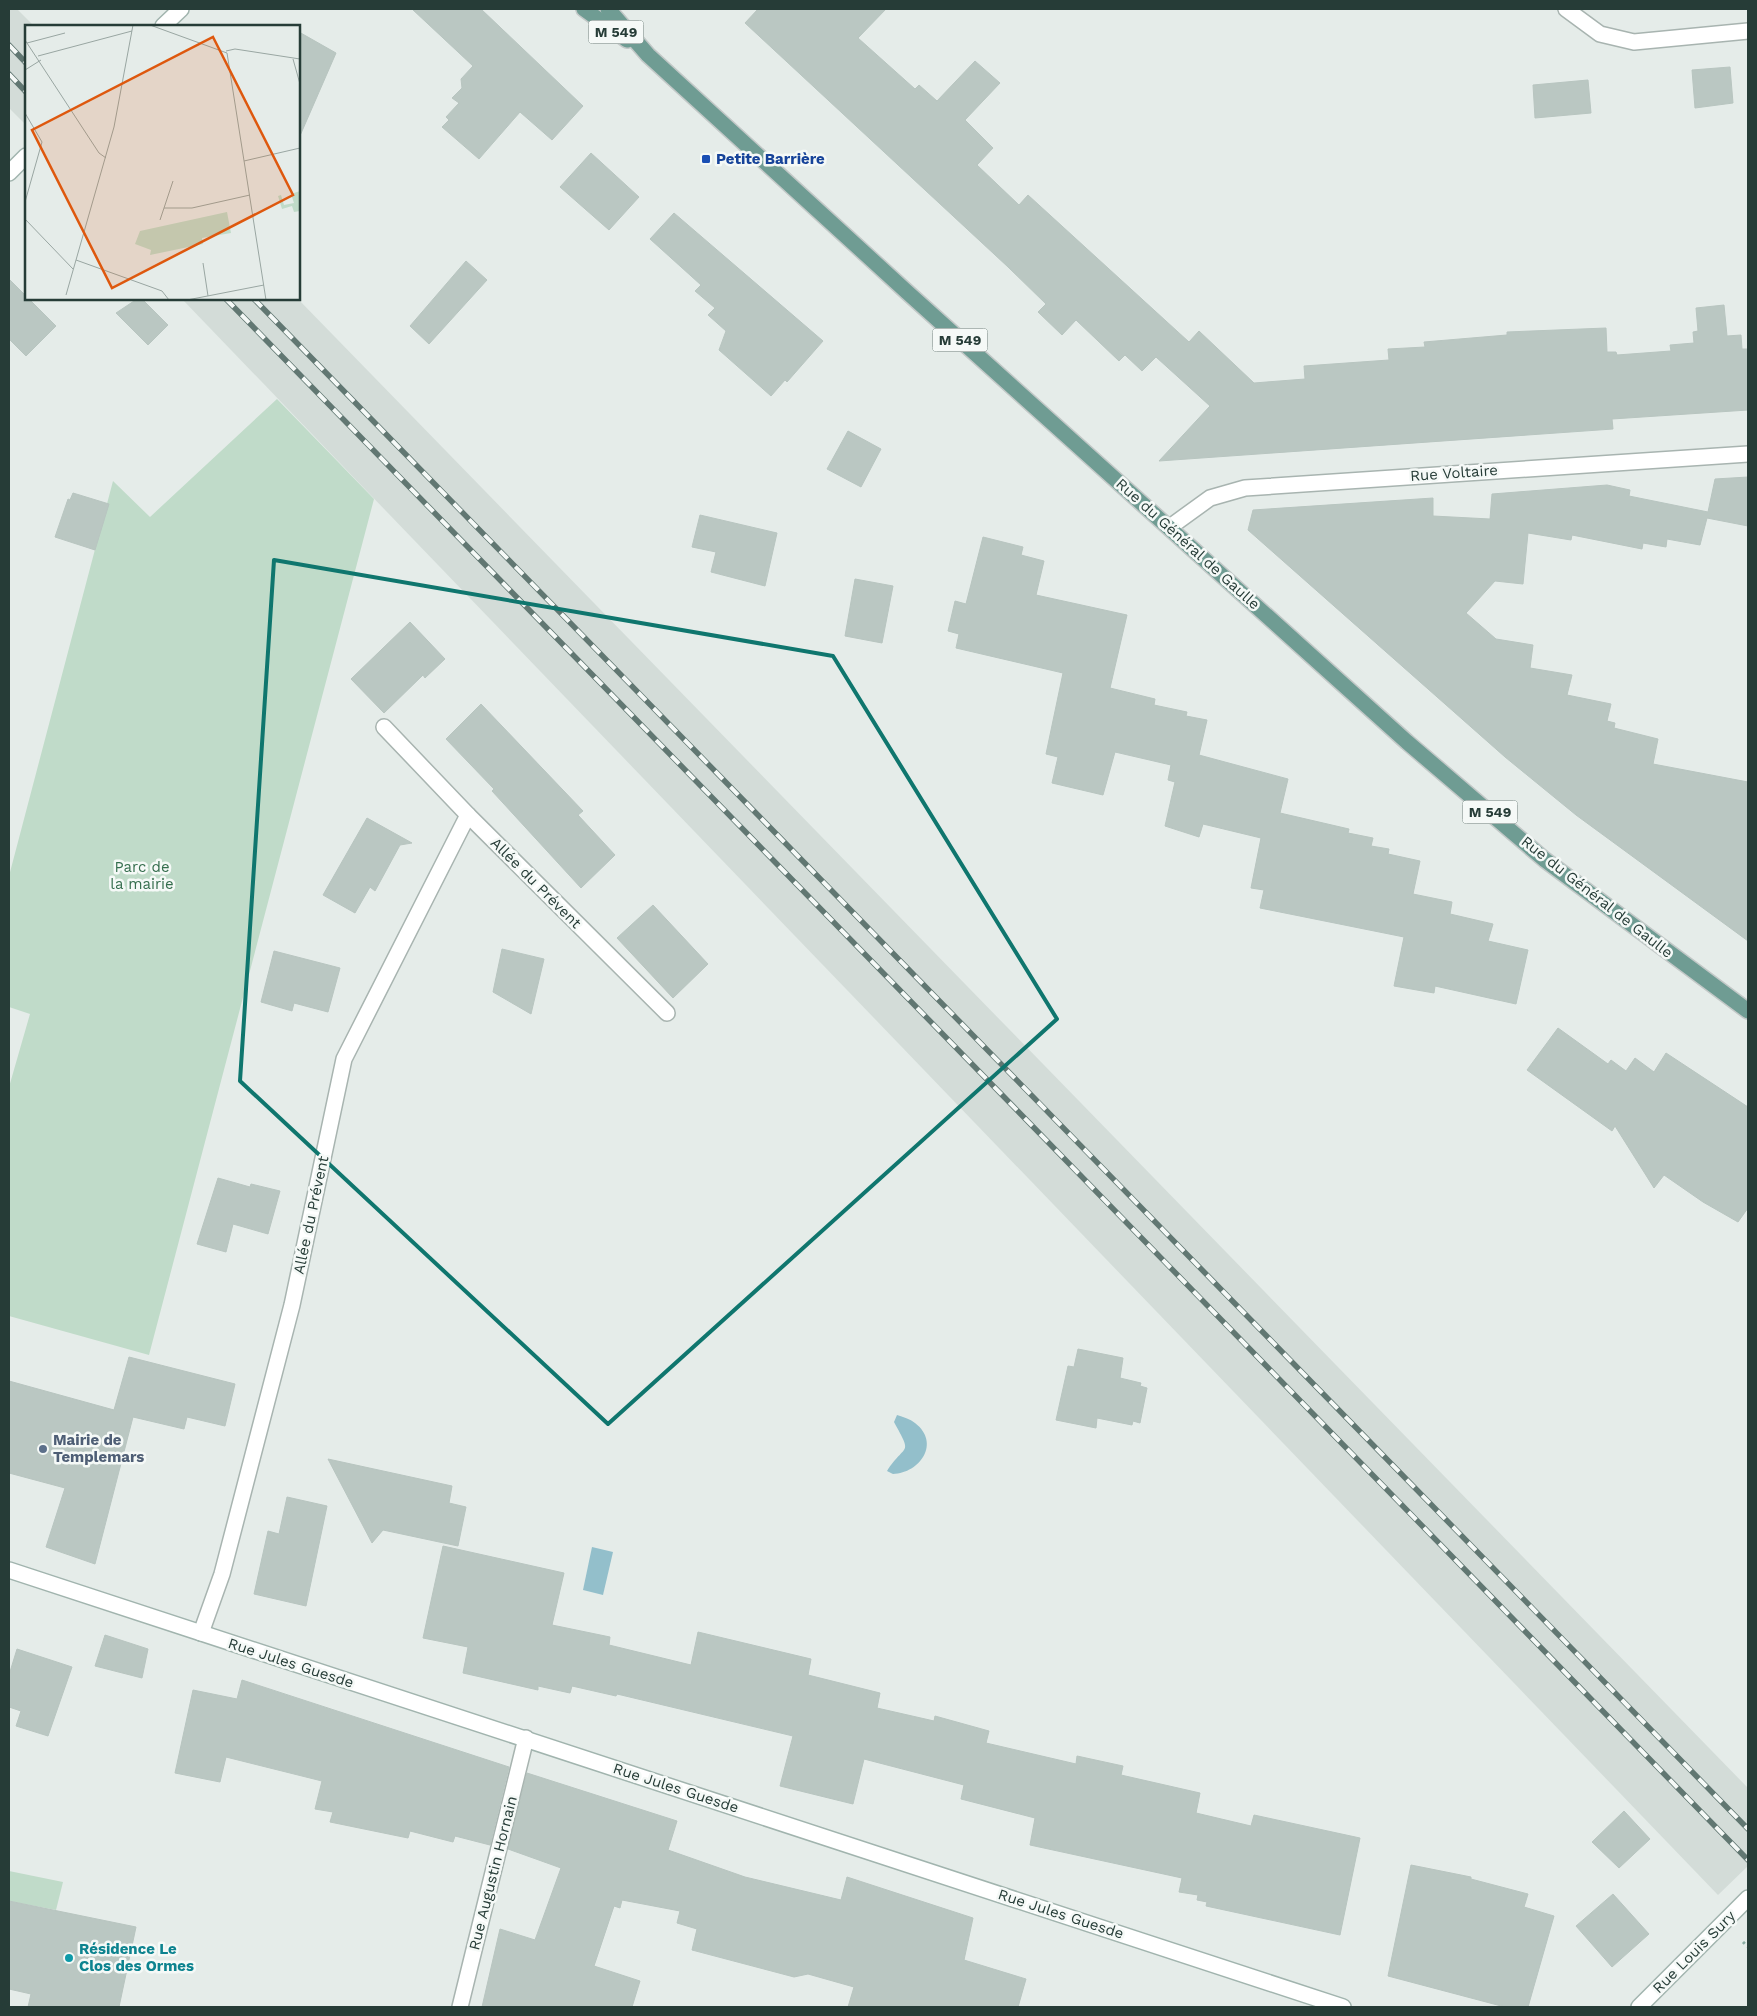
<svg xmlns="http://www.w3.org/2000/svg" width="1757" height="2016" font-family="'Work Sans',sans-serif">
  <rect width="100%" height="100%" fill="#e5ece9"/>
  <g fill="#d3dcd8">
    <polygon points="9,9 17,9 34,26 26,26 25,124 9,108"/>
    <polygon points="182,299 298,299 1748,1788 1748,1866 1718,1895"/>
  </g>
  <g fill="#c0dbc9">
    <polygon points="277,399 374,499 149,1355 9,1316 9,1087 30,1014 9,1007 9,876 113,481 150,517"/>
    <polygon points="9,1871 63,1882 56,1910 9,1901"/>
  </g>
  <g fill="#93bfcb">
    <path d="M897 1415C903 1417 910 1419 915 1423 941 1443 920 1473 893 1474L887 1471C906 1442 913 1457 894 1422Z"/>
    <polygon points="592,1547 613,1552 603,1595 583,1590"/>
  </g>
  <g fill="#bac7c2" stroke="#b8c5c0">
    <polygon points="412,9 481,9 583,106 552,140 520,112 479,159 442,127 449,120 446,117 459,103 452,98 462,88 461,79 473,66"/>
    <polygon points="758,9 886,9 858,38 915,89 919,85 937,101 975,61 1000,83 965,120 993,148 977,165 1019,205 1028,195 1189,342 1199,331 1254,383 1305,379 1304,366 1389,360 1388,349 1425,347 1424,342 1507,335 1507,332 1606,328 1607,352 1616,352 1617,355 1671,351 1670,345 1694,343 1693,332 1698,331 1696,308 1724,305 1727,336 1741,335 1742,349 1748,349 1748,410 1612,419 1613,429 1159,461 1210,406 1156,357 1142,371 1125,355 1119,361 1076,320 1062,335 1038,312 1046,304 1008,267 745,23"/>
    <polygon points="299,32 336,53 299,138"/>
    <polygon points="1730,67 1733,103 1695,108 1692,70"/>
    <polygon points="1588,80 1591,113 1535,118 1533,85"/>
    <polygon points="591,153 639,197 609,230 560,187"/>
    <polygon points="674,213 823,341 787,382 785,380 771,396 719,350 726,331 708,315 715,308 695,291 701,285 650,239"/>
    <polygon points="466,261 487,280 429,344 410,326"/>
    <polygon points="9,279 56,326 26,356 9,339"/>
    <polygon points="137,299 142,299 168,325 148,345 116,313"/>
    <polygon points="848,431 881,449 861,487 827,469"/>
    <polygon points="1748,477 1748,526 1707,518 1700,545 1667,539 1666,547 1643,543 1642,549 1572,535 1571,540 1528,533 1523,584 1495,581 1466,613 1496,639 1533,645 1530,668 1572,675 1567,695 1611,704 1607,721 1615,723 1614,728 1658,739 1653,764 1748,782 1748,941 1576,815 1505,757 1248,530 1253,510 1433,498 1433,516 1490,519 1492,494 1607,485 1630,490 1629,496 1708,512 1715,479"/>
    <polygon points="73,493 109,504 95,550 55,537 68,499 70,500"/>
    <polygon points="700,515 777,533 765,586 711,572 716,552 692,547"/>
    <polygon points="983,537 1023,547 1021,555 1044,561 1036,595 1127,615 1110,688 1155,699 1154,705 1187,712 1186,716 1207,720 1199,755 1288,779 1280,813 1349,829 1348,833 1373,838 1371,846 1389,849 1388,854 1420,861 1413,894 1452,902 1450,914 1493,924 1488,941 1528,950 1516,1004 1435,986 1434,993 1394,986 1404,937 1260,908 1264,890 1251,888 1261,838 1203,824 1199,837 1165,826 1175,782 1168,780 1171,765 1115,752 1103,795 1052,783 1058,757 1046,754 1063,673 956,648 959,634 948,631 955,601 966,604"/>
    <polygon points="855,579 893,586 882,643 845,636"/>
    <polygon points="410,622 445,659 425,678 423,675 384,713 351,679"/>
    <polygon points="481,704 583,811 578,815 615,855 581,888 492,791 494,789 446,739"/>
    <polygon points="367,818 412,843 400,845 375,891 370,887 355,913 323,895"/>
    <polygon points="653,905 708,964 673,998 617,938"/>
    <polygon points="502,949 544,959 531,1014 493,992"/>
    <polygon points="274,951 340,968 328,1012 294,1003 292,1011 261,1002"/>
    <polygon points="1558,1028 1608,1064 1611,1060 1626,1071 1635,1058 1654,1072 1666,1053 1748,1107 1748,1208 1738,1222 1703,1202 1664,1175 1654,1188 1615,1126 1612,1131 1527,1070"/>
    <polygon points="218,1178 250,1187 251,1184 280,1191 268,1234 233,1224 226,1252 197,1244"/>
    <polygon points="1078,1349 1123,1358 1120,1378 1141,1383 1140,1386 1147,1388 1140,1423 1133,1421 1132,1425 1097,1418 1096,1428 1056,1420 1068,1366 1074,1367"/>
    <polygon points="129,1357 235,1384 225,1426 187,1417 184,1429 133,1417 95,1564 46,1547 65,1488 9,1473 9,1381 114,1410"/>
    <polygon points="328,1459 452,1486 449,1503 466,1507 458,1546 383,1530 372,1543"/>
    <polygon points="287,1497 327,1506 306,1606 254,1594 268,1531 279,1534"/>
    <polygon points="443,1546 564,1573 552,1625 610,1637 609,1645 691,1665 698,1632 811,1659 808,1675 880,1693 877,1708 934,1721 935,1716 989,1731 986,1743 1076,1764 1077,1756 1123,1766 1121,1775 1200,1793 1196,1813 1251,1826 1254,1815 1360,1838 1340,1935 1206,1906 1207,1902 1197,1900 1198,1895 1179,1892 1182,1878 1030,1845 1035,1818 961,1799 964,1785 864,1759 853,1804 780,1786 793,1736 617,1694 616,1696 572,1686 570,1693 538,1686 538,1690 463,1673 468,1647 423,1638"/>
    <polygon points="105,1635 148,1649 142,1678 95,1666"/>
    <polygon points="17,1649 72,1667 48,1736 16,1726 21,1711 9,1707 9,1675"/>
    <polygon points="242,1680 509,1767 490,1845 455,1836 453,1842 410,1831 408,1838 330,1822 333,1812 315,1809 322,1781 226,1757 220,1782 175,1773 193,1690 237,1699"/>
    <polygon points="527,1773 677,1821 668,1850 745,1877 841,1900 847,1877 973,1918 964,1960 1026,1979 1018,2007 848,2007 854,1987 808,1974 794,1977 692,1950 697,1929 677,1923 680,1911 622,1900 620,1908 614,1906 594,1966 640,1981 632,2007 482,2007 500,1929 535,1940 561,1868 508,1849"/>
    <polygon points="1624,1811 1650,1839 1619,1868 1592,1842"/>
    <polygon points="1411,1865 1471,1877 1471,1879 1528,1894 1524,1907 1554,1916 1528,2007 1505,2007 1388,1976"/>
    <polygon points="1613,1894 1649,1934 1612,1967 1576,1926"/>
    <polygon points="9,1901 136,1927 119,2007 28,2007 31,1994 9,1989"/>
  </g>
  <g fill="none" stroke-linecap="round" stroke-linejoin="round">
    <g stroke="#a8b4b0" stroke-width="18">
      <g id="street">
        <polyline points="1566,9 1600,34 1634,42 1748,31"/>
        <polyline points="1170,527 1210,498 1245,488 1748,454"/>
        <polyline points="384,727 468,815 667,1013"/>
        <polyline points="201,1633 222,1574 292,1305 344,1059 468,815"/>
        <polyline points="460,2007 526,1738"/>
      </g>
    </g>
    <g stroke="#a1b4ae" stroke-width="18">
      <g id="secondary">
        <polyline points="163,26 181,9"/>
        <polyline points="9,173 26,156"/>
        <polyline points="9,1570 1343,2007"/>
        <polyline points="1639,2007 1748,1898"/>
      </g>
    </g>
    <g stroke="#c2c8c7" stroke-width="18">
      <g id="primary">
        <polyline points="584,9 627,40"/>
        <polyline points="608,9 648,55 907,292 1407,742 1545,860 1748,1011"/>
      </g>
    </g>
    <polyline stroke="#89aca3" stroke-width="3" stroke-dasharray="2.5 4" stroke-linecap="butt" points="1743,1942 1748,1947"/>
    <use href="#street" stroke="#fff" stroke-width="15"/>
    <use href="#secondary" stroke="#fff" stroke-width="15"/>
    <use href="#primary" stroke="#6f9c93" stroke-width="15"/>
    <g stroke="#617772" stroke-width="5.5">
      <g id="rail">
        <polyline points="9,45 26,63"/>
        <polyline points="9,74 26,92"/>
        <polyline points="226,299 1748,1860"/>
        <polyline points="254,299 1748,1829"/>
      </g>
    </g>
    <use href="#rail" stroke="#f5f9f7" stroke-width="4" stroke-dasharray="11" stroke-linecap="butt"/>
  </g>
  <path fill="none" stroke="#0f766e" stroke-width="4" stroke-linejoin="round" d="M274 560 833 656 1057 1019 608 1424 240 1081Z"/>
  <rect fill="#1a4fb4" stroke="#f5f9f7" stroke-width="2" x="701" y="154" width="10" height="10" rx="2.5"/>
  <circle fill="#5c6f8a" stroke="#f5f9f7" stroke-width="2" cx="43" cy="1449" r="5"/>
  <circle fill="#0f9aa8" stroke="#f5f9f7" stroke-width="2" cx="69" cy="1958" r="5"/>
  <g text-anchor="middle" stroke-width="5" stroke-linejoin="round" paint-order="stroke">
    <g fill="#f5f9f7" stroke="#647571" stroke-width="1">
      <rect x="588.5" y="20.5" width="55" height="23" rx="4"/>
      <rect x="932.5" y="328.5" width="55" height="23" rx="4"/>
      <rect x="1462.5" y="800.5" width="55" height="23" rx="4"/>
    </g>
    <g font-size="14" font-weight="bold" fill="#263c37">
      <text x="616" y="37">M 549</text>
      <text x="960" y="345">M 549</text>
      <text x="1490" y="817">M 549</text>
    </g>
    <g font-size="15" font-weight="bold" fill="#164399" stroke="#f5f9f7" text-anchor="start">
      <text x="716" y="164">Petite Barrière</text>
    </g>
    <g font-size="15" fill="#263c37" stroke="#f5f9f7">
      <text transform="translate(1454 473) rotate(-4)" y="5">Rue Voltaire</text>
      <text transform="translate(1188 544) rotate(42)" y="5">Rue du Général de Gaulle</text>
      <text transform="translate(536 883) rotate(45)" y="5">Allée du Prévent</text>
      <text transform="translate(1597 897) rotate(38)" y="5">Rue du Général de Gaulle</text>
      <text transform="translate(311 1215) rotate(-78)" y="5">Allée du Prévent</text>
      <text transform="translate(291 1663) rotate(18)" y="5">Rue Jules Guesde</text>
      <text transform="translate(676 1788) rotate(18)" y="5">Rue Jules Guesde</text>
      <text transform="translate(493 1873) rotate(-76)" y="5">Rue Augustin Hornain</text>
      <text transform="translate(1061 1914) rotate(18)" y="5">Rue Jules Guesde</text>
      <text transform="translate(1694 1952) rotate(-45)" y="5">Rue Louis Sury</text>
    </g>
    <g font-size="15" fill="#356e4e" stroke="#f5f9f7">
      <text x="142" y="872">Parc de<tspan x="142" dy="17">la mairie</tspan></text>
    </g>
    <g font-size="15" font-weight="bold" fill="#4e5e75" stroke="#f5f9f7" text-anchor="start">
      <text x="53" y="1445">Mairie de<tspan x="53" dy="17">Templemars</tspan></text>
    </g>
    <g font-size="15" font-weight="bold" fill="#0d838f" stroke="#f5f9f7" text-anchor="start">
      <text x="79" y="1954">Résidence Le<tspan x="79" dy="17">Clos des Ormes</tspan></text>
    </g>
  </g>
  <g transform="translate(25 25)">
    <rect width="275" height="275" fill="#e5ece9"/>
    <path d="M275 166V186L269 187 267 181 257 184 253 171 256 170 259 180 269 178 266 169ZM202 187 206 208 177 213 178 219 125 230 126 225 110 219 115 206Z" fill="#c0dbc9"/>
    <path fill="none" stroke="#99a6a2" stroke-width="1" d="M125 0 202 28 241 275M0 15 74 128 81 133M2 18 40 8M201 26 210 24 275 34M13 31 107 6M268 34 275 59M0 45 16 35M0 88 17 117 0 177M219 136 275 123M139 183H167L225 170M0 194 48 244M135 195 148 156M51 235 137 266 144 275M178 238 183 271M41 270 89 102 108 0M162 275 239 260"/>
    <path fill="#de580e" fill-opacity="0.15" stroke="#de580e" stroke-width="2.5" d="M188 12 268 170 87 263 7 105Z"/>
    <rect width="275" height="275" fill="none" stroke="#263c37" stroke-width="2.5"/>
  </g>
  <rect width="1757" height="2016" fill="none" stroke="#263c37" stroke-width="20"/>
</svg>
